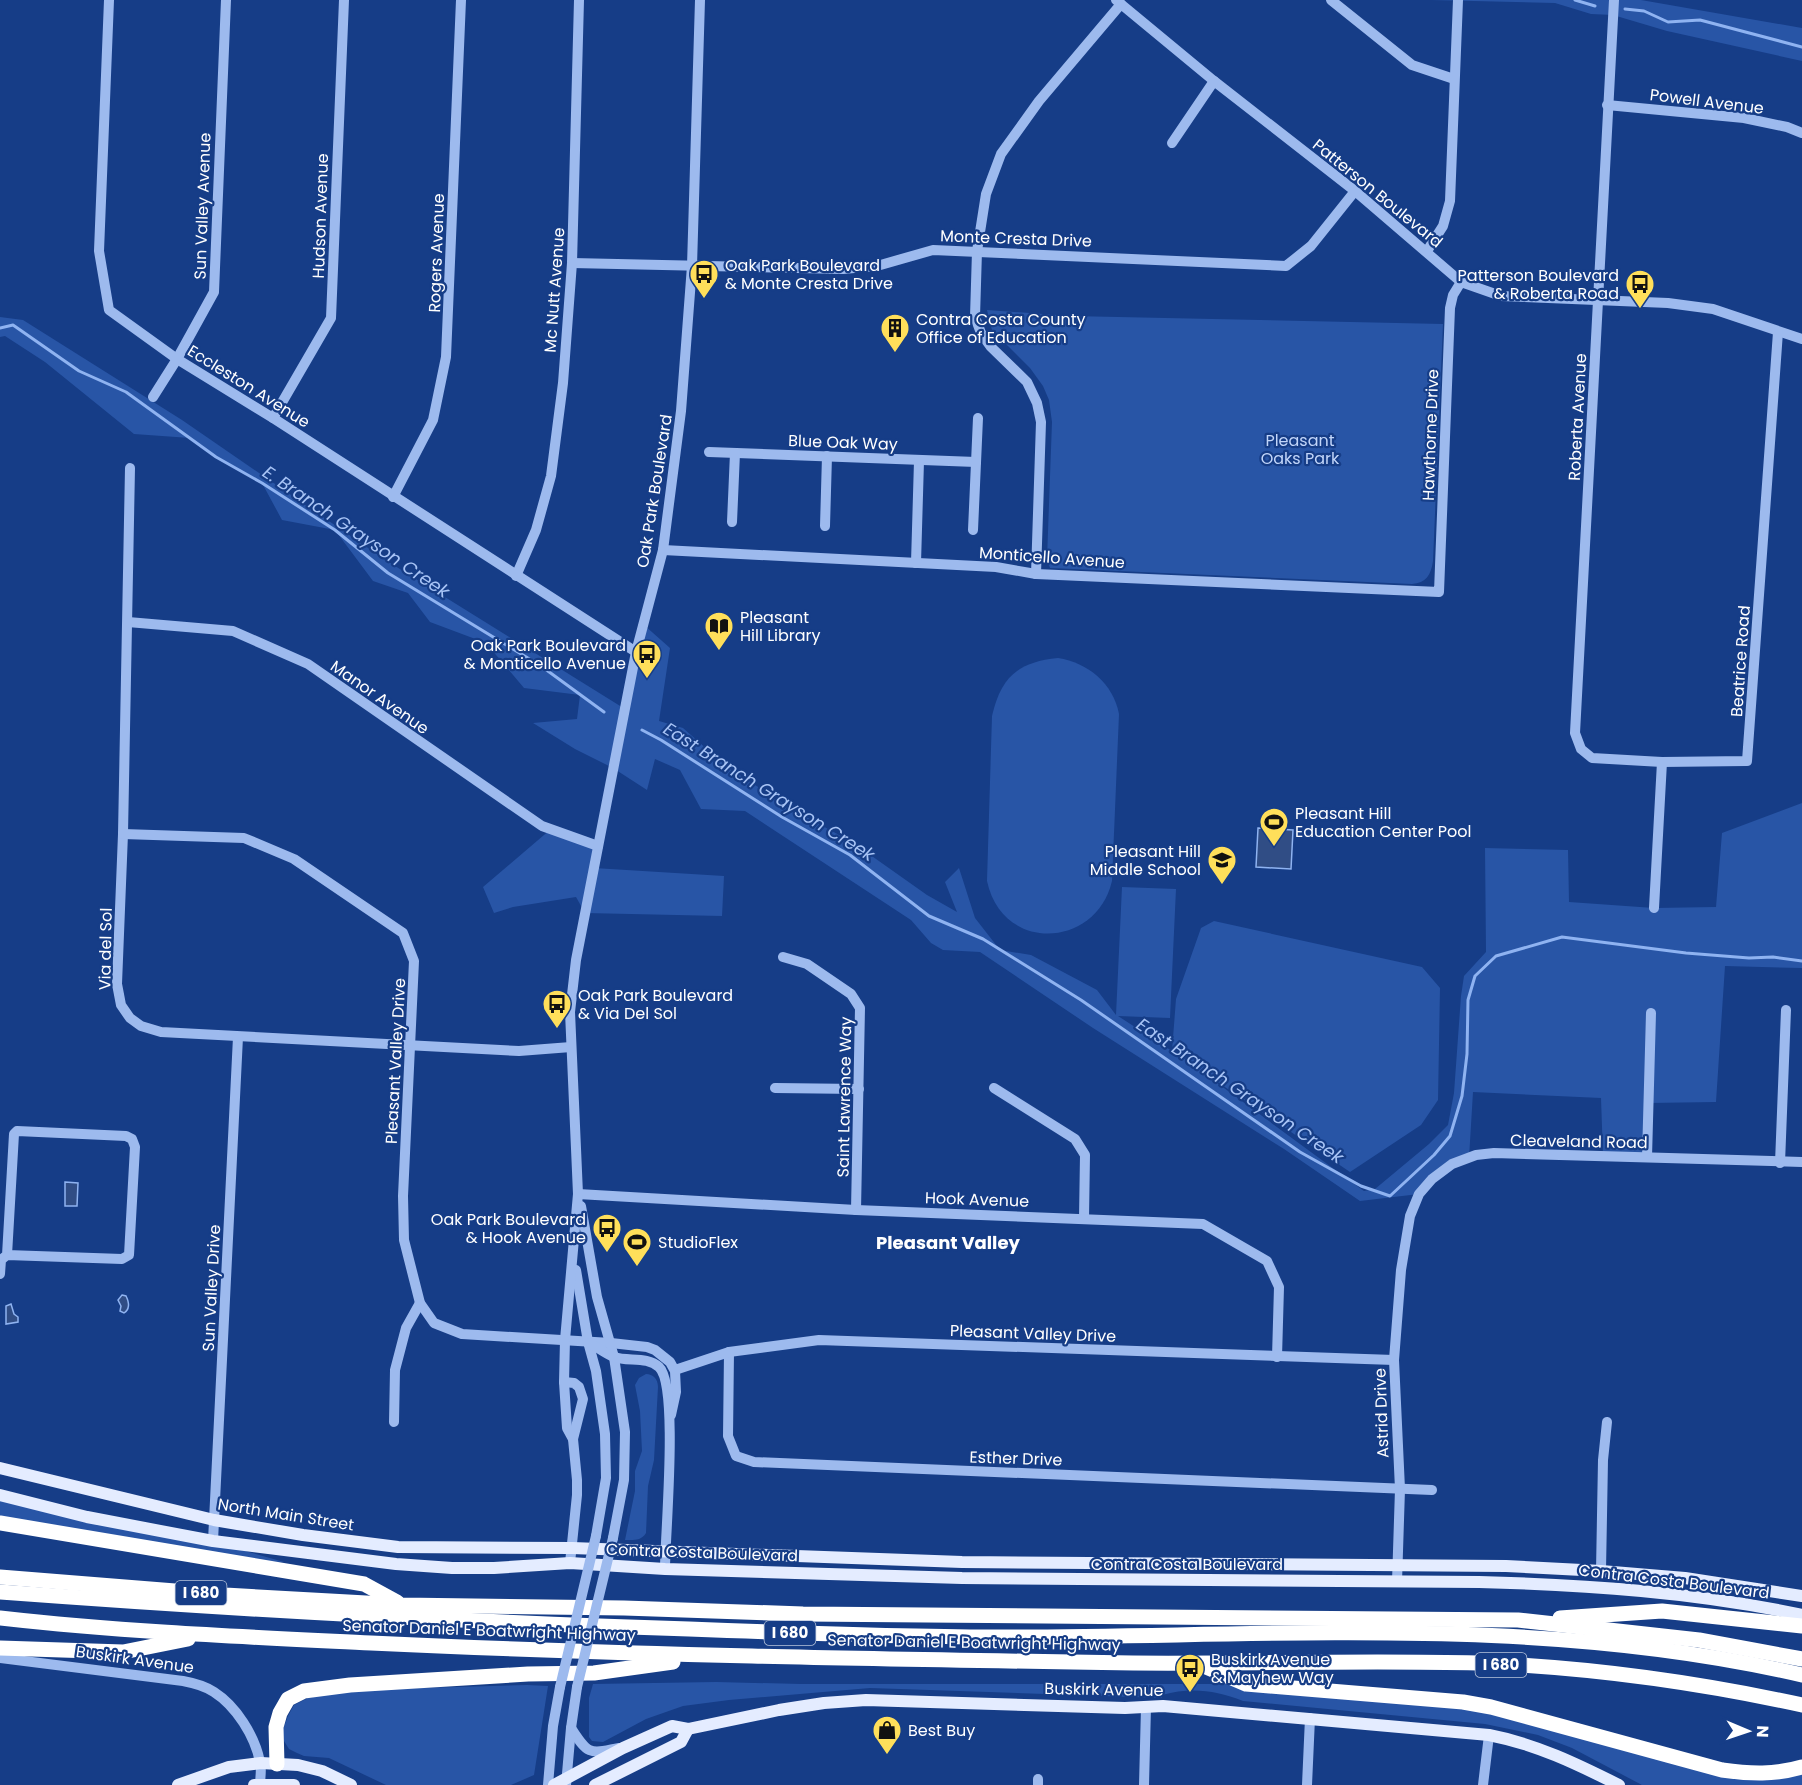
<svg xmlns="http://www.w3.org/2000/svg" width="1802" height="1785" font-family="Poppins,sans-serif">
  <rect width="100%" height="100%" fill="#163d87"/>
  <g fill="#2855a6">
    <polygon points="1431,0 1641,0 1802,28 1802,61 1667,31 1613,15 1591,14 1555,3"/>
    <path d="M987 310 1071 316 1443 324 1433 561C1431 575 1426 583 1412 584L1050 568 1047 559 1052 422 1049 400 1043 386 1030 368 992 330Z"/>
    <polygon points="0,317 23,320 182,420 387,561 625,709 644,625 670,648 659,721 683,728 727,767 797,812 852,842 927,895 957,912 945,882 959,868 975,918 1000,950 1031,955 1097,990 1116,1015 1122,887 1176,889 1170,1018 1118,1016 1172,1051 1176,999 1201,928 1214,921 1422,967 1440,988 1438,1100 1421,1125 1350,1172 1194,1066 1364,1191 1375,1189 1429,1144 1448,1125 1454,1093 1461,996 1464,976 1486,952 1485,848 1568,850 1569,902 1654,908 1716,907 1722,833 1802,803 1802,968 1725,966 1716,1102 1648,1103 1647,1157 1603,1156 1601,1098 1473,1092 1469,1158 1419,1194 1360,1201 1284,1149 1093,1028 980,952 943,950 931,943 911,920 745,811 701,809 680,770 655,759 647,790 613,768 575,749 533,723 577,719 580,695 524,688 486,643 430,622 408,593 373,581 335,530 282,520 262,483 216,457 190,438 134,434 45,362 5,336 0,337"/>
    <path d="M1058 658C1088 663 1113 683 1119 714L1112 881C1096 949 1002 953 987 881L992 716C1001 677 1018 662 1058 658Z"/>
    <polygon points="551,829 598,846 594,868 724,876 722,916 585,913 576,897 513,907 494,913 483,887"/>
    <path d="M646 1374C653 1374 658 1379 658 1387L654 1460 648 1486 646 1533C641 1541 634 1540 625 1540L635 1491V1471L642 1451 640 1411 635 1385 639 1378Z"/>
    <polygon points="0,1496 213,1542 284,1562 226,1560 0,1523"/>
    <path d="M716 1682 801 1684H1239L1463 1702 1722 1770 1802 1767V1785H1642L1572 1748 1538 1735 1485 1724 1243 1701C1215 1690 1191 1687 1162 1695V1698L870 1688 729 1700 683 1706 646 1719 603 1742 592 1741 589 1737V1698L593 1684Z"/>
    <polygon points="527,1685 548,1686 534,1775 511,1785 386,1785 329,1758 304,1756 297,1753 289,1749 284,1741 282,1732 288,1716 294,1705 308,1698 349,1690"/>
  </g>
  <g fill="#304d85" stroke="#8fb3f1" stroke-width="1.5">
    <polygon points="1258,828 1293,830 1291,869 1256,867"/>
    <polygon points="65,1182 78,1183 77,1206 65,1206"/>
    <path d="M122 1295 126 1296C129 1302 130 1309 124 1313L120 1311 121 1306 118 1300Z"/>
    <polygon points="11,1304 14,1314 18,1317 18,1322 6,1324 6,1306"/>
  </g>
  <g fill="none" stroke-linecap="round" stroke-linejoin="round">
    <g stroke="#8fb3f1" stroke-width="3">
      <polyline points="1575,0 1595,6"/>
      <polyline points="1625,9 1644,11 1668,22 1700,20 1802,47"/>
      <polyline points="0,328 13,325 79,371 126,392 216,457 262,483 335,530 388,573 541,666 604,712"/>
      <polyline points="642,730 661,740 782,817 850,855 929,916 983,939 1081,1000 1300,1152 1361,1186 1390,1196 1434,1155 1450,1136 1462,1096 1467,1054 1468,1000 1475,976 1496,956 1562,937 1686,953 1749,958 1773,957 1802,961"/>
    </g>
    <g stroke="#9dbaee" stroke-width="10">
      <polyline points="109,0 99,251 109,310 177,359 273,418 636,652"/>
      <polyline points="1116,0 1214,81 1355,191 1461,282 1501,296 1668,303 1713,309 1802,339"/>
      <polyline points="1331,0 1412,65 1454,79"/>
      <polyline points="1614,0 1575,733 1581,749 1592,758 1662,762 1747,761 1778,332"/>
      <polyline points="1607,105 1744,118 1787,127 1802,133"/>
      <polyline points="1172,143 1214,81"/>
      <polyline points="1427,251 1443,226 1450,201 1458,0"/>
      <polyline points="572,263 843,269 877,266 933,250 1286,266 1311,246 1355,191"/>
      <polyline points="153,397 177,359 214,292 226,0"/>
      <polyline points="273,418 331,318 344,0"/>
      <polyline points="709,452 976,462"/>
      <polyline points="130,468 123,834 117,984 121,1005 130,1018 141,1026 161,1032 519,1051 571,1047"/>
      <polyline points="393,497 433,420 446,357 461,0"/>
      <polyline points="732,522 735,453"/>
      <polyline points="825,526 827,456"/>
      <polyline points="973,530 978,418"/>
      <polyline points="663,550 996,567 1036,574 1439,592 1450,308 1453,295 1461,282"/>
      <polyline points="916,563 919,461"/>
      <polyline points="1036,574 1041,422 1037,403 1027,382 991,347 981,333 975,317 977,251 986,194 1001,154 1039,101 1121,4"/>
      <polyline points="516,576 536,530 551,476 563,383 572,263 579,0"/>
      <polyline points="128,622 233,631 308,664 542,826 598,846"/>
      <polyline points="123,834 244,838 294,859 403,933 414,961 403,1196 404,1240 420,1303 434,1323 462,1334 611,1343 647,1347 655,1350 670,1362 675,1371 676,1392 671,1415"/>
      <polyline points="1654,908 1662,762"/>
      <polyline points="783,957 807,964 851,994 860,1008 856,1210"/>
      <polyline points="775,1088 859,1089"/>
      <polyline points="994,1088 1075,1139 1085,1155 1084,1218"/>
      <polyline points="1647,1157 1651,1013"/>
      <polyline points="1780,1163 1786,1010"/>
      <polyline points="578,1194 856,1210 1203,1224 1267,1261 1279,1287 1277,1357"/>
      <polyline points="581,1206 597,1297 614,1357 625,1432 624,1480 613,1538"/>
      <polyline points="576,1270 588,1342 596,1371 605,1434 606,1478 596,1536"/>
      <polyline points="0,1274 1,1260 7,1255 122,1259 129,1255 135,1147 132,1139 126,1136 17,1131 14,1134 7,1255"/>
      <path d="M590 1343C597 1347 606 1354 614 1357 628 1362 647 1356 659 1367 679 1386 665 1534 665 1569"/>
      <polyline points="729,1352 728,1436 736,1456 754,1462 1432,1490"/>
      <polyline points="675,1370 729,1352 819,1340 1394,1360"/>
      <polyline points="564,1382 574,1383 579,1387 583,1399 573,1439"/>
      <polyline points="394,1422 395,1370 406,1328 420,1303"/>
      <polyline points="213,1541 238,1037"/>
      <polyline points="570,1563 577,1495 577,1480 573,1439 567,1428 564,1382 565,1340 578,1194 570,1012 576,960 636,652 663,550 681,411 692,266 700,0"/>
      <polyline points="1601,1571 1603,1460 1607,1422"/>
      <polyline points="1397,1582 1400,1489 1394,1360 1401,1270 1410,1216 1419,1194 1432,1179 1452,1164 1476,1155 1494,1153 1802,1162"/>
      <path d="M0 1658 183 1681C194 1683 205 1686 214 1692 236 1706 255 1736 260 1762 262 1769 260 1778 260 1785"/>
      <path d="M571 1728C588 1755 589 1754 619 1748"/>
      <polyline points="548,1785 553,1726 560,1687"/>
      <polyline points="566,1785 571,1728 577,1687"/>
      <polyline points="1038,1785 1038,1779"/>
      <polyline points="1144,1785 1146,1707"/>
      <polyline points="1307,1785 1310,1718"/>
      <polyline points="1483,1785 1489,1735"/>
    </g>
    <g stroke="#e4ecff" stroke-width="12">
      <polyline points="0,1468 214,1520 303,1535 398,1547 572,1548 962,1562 1506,1566 1601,1571 1685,1578 1802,1596"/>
      <path d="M0 1495 87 1517 213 1541 396 1564 452 1568H494L570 1563 665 1569 962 1578 1479 1582C1587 1585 1696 1592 1802 1615"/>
      <polyline points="178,1785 229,1767 261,1763 298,1765 322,1771 351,1785"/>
      <polyline points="254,1785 294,1785"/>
      <path d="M554 1785 623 1748 672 1726 688 1729 779 1710 824 1703 866 1700 1125 1708 1163 1706 1489 1735C1536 1744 1577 1764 1619 1785"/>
      <polyline points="595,1785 681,1742 688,1729"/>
    </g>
    <g stroke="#fff" stroke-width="15">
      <polyline points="0,1523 364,1584 397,1602"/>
      <polyline points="0,1577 225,1595 402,1605 624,1608 803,1614 1518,1620 1699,1640 1802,1659"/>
      <path d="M0 1592C229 1609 459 1622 689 1629 794 1633 900 1637 1006 1637 1271 1637 1542 1614 1802 1675"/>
      <path d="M0 1618C123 1632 247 1637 371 1643 625 1655 879 1659 1133 1663 1248 1664 1363 1660 1478 1663 1587 1667 1696 1682 1802 1705"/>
      <polyline points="1560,1618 1662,1611 1802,1626"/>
      <polyline points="0,1648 123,1652 188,1639"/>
      <path d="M1204 1666 1246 1684 1463 1702 1491 1707 1722 1770C1750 1774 1775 1775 1802 1767"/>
      <polyline points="277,1764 276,1727 280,1713 288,1699 304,1691 350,1685 528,1674 594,1673 673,1662"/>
    </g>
    <g stroke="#9dbaee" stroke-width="10">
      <polyline points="560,1687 596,1536"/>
      <polyline points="577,1687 613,1538"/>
    </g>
  </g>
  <defs>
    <g id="bus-pin" transform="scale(1.5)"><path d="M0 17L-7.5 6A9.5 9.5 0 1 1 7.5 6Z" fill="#ffdf5a" stroke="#163d87"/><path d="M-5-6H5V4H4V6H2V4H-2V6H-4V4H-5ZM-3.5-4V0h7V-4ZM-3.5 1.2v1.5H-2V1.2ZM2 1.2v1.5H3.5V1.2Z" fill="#111"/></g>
    <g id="building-pin" transform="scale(1.5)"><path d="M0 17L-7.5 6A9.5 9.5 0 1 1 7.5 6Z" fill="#ffdf5a" stroke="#163d87"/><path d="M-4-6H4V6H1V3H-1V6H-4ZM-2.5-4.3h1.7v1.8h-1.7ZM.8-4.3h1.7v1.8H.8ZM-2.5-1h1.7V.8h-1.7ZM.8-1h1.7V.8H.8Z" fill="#111"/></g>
    <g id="library-pin" transform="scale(1.5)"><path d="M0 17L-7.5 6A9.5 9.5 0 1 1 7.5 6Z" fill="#ffdf5a" stroke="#163d87"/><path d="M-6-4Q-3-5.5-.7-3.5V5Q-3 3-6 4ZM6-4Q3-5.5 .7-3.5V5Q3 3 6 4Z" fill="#111"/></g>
    <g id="stadium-pin" transform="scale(1.5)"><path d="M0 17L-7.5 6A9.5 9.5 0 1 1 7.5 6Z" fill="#ffdf5a" stroke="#163d87"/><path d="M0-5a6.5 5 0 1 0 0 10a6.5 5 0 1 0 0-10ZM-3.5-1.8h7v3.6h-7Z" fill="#111"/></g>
    <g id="school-pin" transform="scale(1.5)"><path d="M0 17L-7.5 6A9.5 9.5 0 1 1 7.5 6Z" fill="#ffdf5a" stroke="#163d87"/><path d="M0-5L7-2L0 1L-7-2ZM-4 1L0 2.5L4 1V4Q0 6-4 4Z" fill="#111"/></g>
    <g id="shop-pin" transform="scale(1.5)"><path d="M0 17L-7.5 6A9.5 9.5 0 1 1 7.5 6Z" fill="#ffdf5a" stroke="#163d87"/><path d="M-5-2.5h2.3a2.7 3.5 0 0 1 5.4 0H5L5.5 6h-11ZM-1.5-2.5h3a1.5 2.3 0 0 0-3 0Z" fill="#111"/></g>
  </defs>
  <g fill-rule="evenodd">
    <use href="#bus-pin" x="704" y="274"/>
    <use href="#bus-pin" x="1640" y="284"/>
    <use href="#building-pin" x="895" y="328"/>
    <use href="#library-pin" x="719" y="626"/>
    <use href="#bus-pin" x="647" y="654"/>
    <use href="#stadium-pin" x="1274" y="822"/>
    <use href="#school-pin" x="1222" y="860"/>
    <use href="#bus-pin" x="557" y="1004"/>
    <use href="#bus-pin" x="607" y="1228"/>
    <use href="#stadium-pin" x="637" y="1242"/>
    <use href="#bus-pin" x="1190" y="1668"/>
    <use href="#shop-pin" x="887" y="1730"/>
  </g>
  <g text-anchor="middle" stroke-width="4.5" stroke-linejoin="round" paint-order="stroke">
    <g fill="#163d87" stroke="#b9c5db" stroke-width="1.5">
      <rect x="175.5" y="1581" width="51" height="24" rx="4.5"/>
      <rect x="764.5" y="1621" width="51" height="24" rx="4.5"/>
      <rect x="1475.5" y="1653" width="51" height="24" rx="4.5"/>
    </g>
    <g font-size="15" font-weight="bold" fill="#fff">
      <text x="201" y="1598">I 680</text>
      <text x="790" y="1638">I 680</text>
      <text x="1501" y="1670">I 680</text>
    </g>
    <g font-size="16" fill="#fff" stroke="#163d87">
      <text transform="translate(1707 101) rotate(7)" y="6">Powell Avenue</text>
      <text transform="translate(1378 193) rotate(39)" y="6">Patterson Boulevard</text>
      <text transform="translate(202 206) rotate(-88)" y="6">Sun Valley Avenue</text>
      <text transform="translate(320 216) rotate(-88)" y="6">Hudson Avenue</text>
      <text transform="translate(1016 238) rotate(2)" y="6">Monte Cresta Drive</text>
      <text transform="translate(436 253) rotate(-88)" y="6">Rogers Avenue</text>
      <text transform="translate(554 290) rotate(-86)" y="6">Mc Nutt Avenue</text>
      <text transform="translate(249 386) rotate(32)" y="6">Eccleston Avenue</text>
      <text transform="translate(1577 417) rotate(-87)" y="6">Roberta Avenue</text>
      <text transform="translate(1430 435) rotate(-88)" y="6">Hawthorne Drive</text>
      <text transform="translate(843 442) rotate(2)" y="6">Blue Oak Way</text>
      <text transform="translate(654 491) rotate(-81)" y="6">Oak Park Boulevard</text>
      <text transform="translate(1052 557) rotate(4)" y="6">Monticello Avenue</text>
      <text transform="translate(1740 661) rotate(-86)" y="6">Beatrice Road</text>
      <text transform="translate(380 697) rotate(35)" y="6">Manor Avenue</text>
      <text transform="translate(105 949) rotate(-89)" y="6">Via del Sol</text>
      <text transform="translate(395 1061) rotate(-87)" y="6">Pleasant Valley Drive</text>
      <text transform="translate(844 1097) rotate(-89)" y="6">Saint Lawrence Way</text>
      <text transform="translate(1579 1141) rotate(1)" y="6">Cleaveland Road</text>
      <text transform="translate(977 1199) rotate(2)" y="6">Hook Avenue</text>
      <text transform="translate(211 1288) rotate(-87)" y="6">Sun Valley Drive</text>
      <text transform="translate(1033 1333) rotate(2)" y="6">Pleasant Valley Drive</text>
      <text transform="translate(1381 1413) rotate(-92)" y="6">Astrid Drive</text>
      <text transform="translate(1016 1458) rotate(2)" y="6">Esther Drive</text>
      <text transform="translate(286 1514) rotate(9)" y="6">North Main Street</text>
      <text transform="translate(702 1552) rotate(2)" y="6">Contra Costa Boulevard</text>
      <text x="1187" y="1570">Contra Costa Boulevard</text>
      <text transform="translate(1674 1581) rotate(7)" y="6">Contra Costa Boulevard</text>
      <text transform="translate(489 1630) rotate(2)" y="6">Senator Daniel E Boatwright Highway</text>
      <text transform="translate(974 1642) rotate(1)" y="6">Senator Daniel E Boatwright Highway</text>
      <text transform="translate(135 1659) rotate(8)" y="6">Buskirk Avenue</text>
      <text transform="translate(1104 1689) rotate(1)" y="6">Buskirk Avenue</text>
    </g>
    <g font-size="16" fill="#fff" stroke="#163d87" text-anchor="start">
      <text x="725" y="271">Oak Park Boulevard<tspan x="725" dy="18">&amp; Monte Cresta Drive</tspan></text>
      <text x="1619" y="281" text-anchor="end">Patterson Boulevard<tspan x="1619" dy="18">&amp; Roberta Road</tspan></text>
      <text x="916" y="325">Contra Costa County<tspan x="916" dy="18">Office of Education</tspan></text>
      <text x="740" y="623">Pleasant<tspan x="740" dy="18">Hill Library</tspan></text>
      <text x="626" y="651" text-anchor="end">Oak Park Boulevard<tspan x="626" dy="18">&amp; Monticello Avenue</tspan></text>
      <text x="1295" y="819">Pleasant Hill<tspan x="1295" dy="18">Education Center Pool</tspan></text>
      <text x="1201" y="857" text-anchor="end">Pleasant Hill<tspan x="1201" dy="18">Middle School</tspan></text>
      <text x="578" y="1001">Oak Park Boulevard<tspan x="578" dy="18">&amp; Via Del Sol</tspan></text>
      <text x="586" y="1225" text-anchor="end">Oak Park Boulevard<tspan x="586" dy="18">&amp; Hook Avenue</tspan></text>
      <text x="658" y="1248">StudioFlex</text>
      <text x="1211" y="1665">Buskirk Avenue<tspan x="1211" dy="18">&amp; Mayhew Way</tspan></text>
      <text x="908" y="1736">Best Buy</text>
    </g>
    <g font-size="16" fill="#c2d6fa" stroke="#163d87">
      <text x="1300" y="446">Pleasant<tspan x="1300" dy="18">Oaks Park</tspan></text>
    </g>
    <g font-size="18" font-style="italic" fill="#a8c4f6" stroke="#163d87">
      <text transform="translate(356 532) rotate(34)" y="6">E. Branch Grayson Creek</text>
      <text transform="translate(769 792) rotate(32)" y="6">East Branch Grayson Creek</text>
      <text transform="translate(1240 1091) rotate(34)" y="6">East Branch Grayson Creek</text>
    </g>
    <g font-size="18" font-weight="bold" fill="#fff" stroke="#163d87">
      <text x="948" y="1249">Pleasant Valley</text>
    </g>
  </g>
  <g transform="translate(1748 1731) rotate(92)" stroke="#163d87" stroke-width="4.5" paint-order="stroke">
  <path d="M0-4.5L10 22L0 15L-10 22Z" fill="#ffffff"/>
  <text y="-9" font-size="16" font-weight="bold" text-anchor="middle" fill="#ffffff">N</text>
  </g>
</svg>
